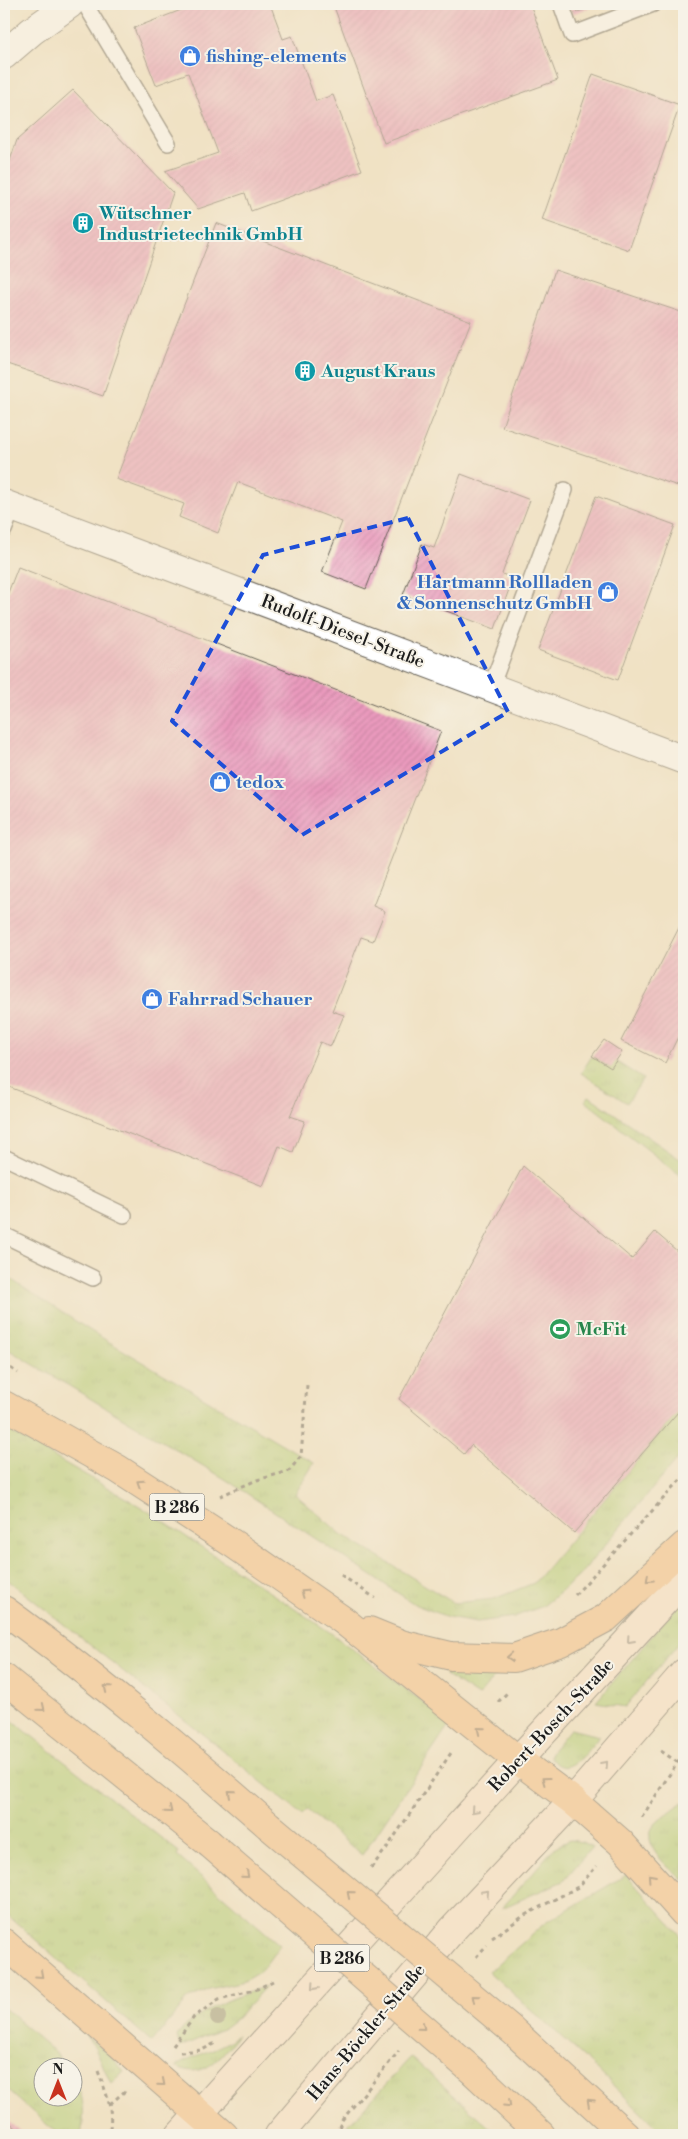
<svg xmlns="http://www.w3.org/2000/svg" width="688" height="2139" font-family="'Libre Bodoni',serif">
  <defs>
    <pattern id="grass-tufts" width="24" height="20" patternUnits="userSpaceOnUse" patternTransform="scale(1.25)"><rect width="24" height="20" fill="#aece75"/><path d="M3 7l-1-3M5 7V3M7 7l1-3M15 17l-1-3M17 17v-4M19 17l1-3" fill="none" stroke="#95b065"/></pattern>
    <pattern id="building-hatch" width="6" height="6" patternUnits="userSpaceOnUse" patternTransform="scale(1.25)"><rect width="6" height="6" fill="#ea9abd"/><path d="M-1 1l2-2M0 6l6-6M5 7l2-2" fill="none" stroke="#c884a2"/></pattern>
  </defs>
  <rect width="100%" height="100%" fill="#f7f3e8"/>
  <filter id="ink" filterUnits="userSpaceOnUse"><feTurbulence type="fractalNoise" baseFrequency=".02" numOctaves="2"/><feDisplacementMap in="SourceGraphic" scale="10" xChannelSelector="R" yChannelSelector="G"/><feConvolveMatrix kernelMatrix="1 2 1 2 8 2 1 2 1" color-interpolation-filters="sRGB"/></filter>
  <filter id="wash" filterUnits="userSpaceOnUse"><feTurbulence type="fractalNoise" baseFrequency=".0096" numOctaves="4" result="noise"/><feDisplacementMap in="SourceGraphic" scale="20" xChannelSelector="R" yChannelSelector="G"/><feGaussianBlur stdDeviation="1.12" result="paint"/><feColorMatrix in="noise" values="0 0 0 0 0 0 0 0 0 0 0 0 0 0 0 0 0 1.4 0 .05"/><feComposite in="paint" operator="in"/></filter>
  <g filter="url(#wash)">
    <rect width="100%" height="100%" fill="#f0e2c4"/>
    <g fill="url(#grass-tufts)" stroke="#657548">
      <polygon points="592,1056 610,1068 615,1061 643,1079 627,1103 581,1073"/>
      <polygon points="589,1096 684,1162 684,1178 585,1101"/>
      <polygon points="4,1275 94,1333 314,1463 295,1494 341,1534 454,1603 494,1599 534,1583 684,1405 684,1451 578,1577 543,1606 514,1617 477,1622 448,1617 416,1605 225,1479 4,1347"/>
      <polygon points="4,1428 143,1508 328,1631 451,1723 362,1855 307,1810 302,1815 210,1740 4,1577"/>
      <polygon points="684,1598 684,1637 625,1707 596,1702"/>
      <polygon points="503,1667 478,1696 446,1675 445,1669"/>
      <polygon points="4,1714 179,1852 177,1856 280,1945 261,1971 244,1981 209,1989 188,1999 152,2042 4,1912"/>
      <path d="M570 1729 600 1736C588 1749 567 1783 550 1757L551 1752Z"/>
      <path d="M683 1802 684 1803V1881C671 1869 637 1845 655 1824 663 1816 674 1809 683 1802Z"/>
      <polygon points="570,1840 582,1842 592,1847 563,1881 502,1908 555,1847"/>
      <polygon points="626,1875 684,1939 684,2135 664,2135 585,2058 489,1972 545,1923"/>
      <path d="M266 1986 236 2019 224 2028 180 2047 177 2036C197 2008 235 1998 266 1986Z"/>
      <path d="M4 2008 55 2052 65 2066H42V2096H72L73 2078C85 2095 85 2115 81 2135H59L4 2087Z"/>
      <polygon points="83,2033 116,2061 124,2072 111,2084 95,2047"/>
      <path d="M238 2035C222 2055 205 2082 176 2066 196 2053 220 2050 238 2035Z"/>
      <polygon points="411,2057 498,2135 347,2135 349,2124"/>
    </g>
    <g id="blocks">
      <g fill="url(#building-hatch)">
        <polygon points="197,4 270,4 283,39 292,36 316,101 333,95 362,170 251,211 245,193 198,209 165,171 218,153 188,73 156,85 134,28"/>
        <polygon points="333,4 530,4 558,80 384,143"/>
        <polygon points="568,4 600,4 572,14"/>
        <polygon points="593,74 680,105 629,250 542,220"/>
        <polygon points="73,90 173,193 103,396 4,363 4,259 6,253 4,253 4,178 17,140"/>
        <polygon points="216,223 471,321 366,589 322,572 342,522 238,482 218,533 179,517 184,504 116,479"/>
        <polygon points="555,270 684,313 684,488 502,427"/>
        <polygon points="461,474 530,500 502,574 513,578 495,629 403,595 422,544 434,548"/>
        <polygon points="596,496 675,525 618,680 538,650"/>
        <polygon points="18,567 441,731 373,906 385,911 373,941 361,937 332,1011 344,1015 331,1046 320,1042 290,1116 305,1121 293,1152 279,1146 263,1186 4,1085 4,603"/>
        <polygon points="684,918 684,1025 665,1063 621,1041"/>
        <polygon points="604,1040 622,1052 611,1068 592,1056"/>
        <polygon points="523,1166 632,1259 655,1232 684,1257 684,1405 574,1533 471,1445 464,1454 399,1399"/>
        <polygon points="4,2118 25,2135 4,2135"/>
      </g>
    </g>
  </g>
  <g filter="url(#ink)">
    <use href="#blocks" fill-opacity="0" stroke="#666157" stroke-width="1"/>
    <g fill="none" stroke-linecap="round" stroke-linejoin="round">
      <g stroke="#666157" stroke-width="18">
        <g id="lane">
          <polyline points="85,4 168,143"/>
          <polyline points="561,4 572,35 653,4"/>
          <polyline points="4,530 13,507"/>
          <polyline points="491,687 565,490"/>
          <polyline points="4,1157 124,1215"/>
          <polyline points="4,1235 93,1278"/>
        </g>
      </g>
      <g stroke="#666157" stroke-width="30">
        <g id="street">
          <polyline points="4,55 32,31 70,4"/>
          <polyline points="4,504 684,760"/>
        </g>
      </g>
      <g stroke="#666157" stroke-width="30">
        <g id="secondary">
          <polyline points="180,2135 518,1760 672,1593 684,1576"/>
          <polyline points="279,2135 453,1929 573,1801 684,1673"/>
        </g>
      </g>
      <g stroke="#666157" stroke-width="30">
        <g id="highway">
          <polyline points="4,1405 118,1469 235,1545 344,1621 518,1760 573,1801 620,1842 684,1913"/>
          <path d="M4 1610C96 1677 182 1750 268 1825"/>
          <polyline points="369,1631 401,1644 451,1656 514,1658 561,1642 606,1618 684,1546"/>
          <polyline points="4,1678 209,1843"/>
          <polyline points="4,1943 224,2135"/>
          <polyline points="512,2030 626,2135"/>
          <polyline points="475,2073 541,2135"/>
        </g>
      </g>
      <g stroke="#666157" stroke-width="3" stroke-dasharray="4 4" stroke-linecap="butt">
        <polyline points="4,1364 18,1373"/>
        <polyline points="220,1496 257,1480 289,1471 301,1456 307,1385"/>
        <polyline points="341,1575 375,1598"/>
        <polyline points="575,1595 684,1476"/>
        <polyline points="498,1702 508,1692"/>
        <polyline points="661,1751 677,1762"/>
        <polyline points="642,1817 684,1752"/>
        <polyline points="371,1868 386,1849 453,1750"/>
        <polyline points="492,1938 525,1915 578,1887 597,1866"/>
        <polyline points="476,1957 487,1945"/>
        <polyline points="173,2046 194,2017 219,1999 255,1990 273,1981"/>
        <polyline points="180,2052 202,2050 217,2042"/>
        <path d="M98 2071C107 2096 114 2108 109 2135"/>
        <polyline points="110,2104 125,2091"/>
        <polyline points="336,2135 342,2120 399,2051"/>
      </g>
      <use href="#lane" stroke="#fff" stroke-width="15"/>
      <use href="#street" stroke="#fff" stroke-width="28"/>
      <use href="#secondary" stroke="#fbe5cf" stroke-width="28"/>
      <use href="#highway" stroke="#f6be86" stroke-width="28"/>
      <g stroke="#666157" stroke-width="30" stroke-linecap="butt">
        <g id="highway-bridge">
          <polyline points="268,1825 512,2030"/>
          <polyline points="209,1843 475,2073"/>
        </g>
      </g>
      <use href="#highway-bridge" stroke="#f6be86" stroke-width="28"/>
    </g>
    <circle fill="#979779" cx="218" cy="2017" r="8"/>
    <defs><path id="oneway-chevron" d="M-2-3.5L2.5 0L-2 3.5" fill="none" stroke-width="1.6" stroke-linecap="round" stroke-linejoin="round" transform="scale(1.25)"/></defs>
    <g stroke="#896d51">
      <use href="#oneway-chevron" transform="translate(140 1483) rotate(-147)"/>
      <use href="#oneway-chevron" transform="translate(649 1579) rotate(137)"/>
      <use href="#oneway-chevron" transform="translate(304 1593) rotate(-145)"/>
      <use href="#oneway-chevron" transform="translate(510 1657) rotate(176)"/>
      <use href="#oneway-chevron" transform="translate(107 1688) rotate(-141)"/>
      <use href="#oneway-chevron" transform="translate(42 1708) rotate(39)"/>
      <use href="#oneway-chevron" transform="translate(480 1730) rotate(-141)"/>
      <use href="#oneway-chevron" transform="translate(545 1780) rotate(-144)"/>
      <use href="#oneway-chevron" transform="translate(231 1793) rotate(-139)"/>
      <use href="#oneway-chevron" transform="translate(169 1810) rotate(39)"/>
      <use href="#oneway-chevron" transform="translate(246 1875) rotate(41)"/>
      <use href="#oneway-chevron" transform="translate(651 1877) rotate(-132)"/>
      <use href="#oneway-chevron" transform="translate(350 1894) rotate(-140)"/>
      <use href="#oneway-chevron" transform="translate(40 1975) rotate(42)"/>
      <use href="#oneway-chevron" transform="translate(475 1998) rotate(-140)"/>
      <use href="#oneway-chevron" transform="translate(422 2027) rotate(41)"/>
      <use href="#oneway-chevron" transform="translate(162 2083) rotate(40)"/>
      <use href="#oneway-chevron" transform="translate(590 2102) rotate(-137)"/>
      <use href="#oneway-chevron" transform="translate(508 2104) rotate(43)"/>
    </g>
    <g stroke="#978b7e">
      <use href="#oneway-chevron" transform="translate(630 1640) rotate(132)"/>
      <use href="#oneway-chevron" transform="translate(605 1764) rotate(-48)"/>
      <use href="#oneway-chevron" transform="translate(474 1810) rotate(131)"/>
      <use href="#oneway-chevron" transform="translate(486 1893) rotate(-47)"/>
      <use href="#oneway-chevron" transform="translate(314 1987) rotate(132)"/>
    </g>
  </g>
  <path d="M0 0H688V2139H0ZM408 518 508 712 302 835 172 721 263 555Z" fill="#f0e2c4" fill-opacity=".55" fill-rule="evenodd"/>
  <path fill="none" stroke="#1d4ed8" stroke-width="4" stroke-dasharray="10 6" stroke-linejoin="round" d="M408 518 508 712 302 835 172 721 263 555Z"/>
  <defs>
    <g id="shop-disc" transform="scale(1.125)"><circle r="9.5" fill="#3f7fe0" stroke="#f7f3e8"/><path d="M-5-2.5h2.3a2.7 3.5 0 0 1 5.4 0H5L5.5 6h-11ZM-1.5-2.5h3a1.5 2.3 0 0 0-3 0Z" fill="#fff"/></g>
    <g id="building-disc" transform="scale(1.125)"><circle r="9.5" fill="#0f9aa8" stroke="#f7f3e8"/><path d="M-4-6H4V6H1V3H-1V6H-4ZM-2.5-4.3h1.7v1.8h-1.7ZM.8-4.3h1.7v1.8H.8ZM-2.5-1h1.7V.8h-1.7ZM.8-1h1.7V.8H.8Z" fill="#fff"/></g>
    <g id="stadium-disc" transform="scale(1.125)"><circle r="9.5" fill="#2e9e5b" stroke="#f7f3e8"/><path d="M0-5a6.5 5 0 1 0 0 10a6.5 5 0 1 0 0-10ZM-3.5-1.8h7v3.6h-7Z" fill="#fff"/></g>
  </defs>
  <g fill-rule="evenodd">
    <use href="#shop-disc" x="190" y="56"/>
    <use href="#building-disc" x="83" y="223"/>
    <use href="#building-disc" x="305" y="371"/>
    <use href="#shop-disc" x="608" y="592"/>
    <use href="#shop-disc" x="220" y="782"/>
    <use href="#shop-disc" x="152" y="999"/>
    <use href="#stadium-disc" x="560" y="1329"/>
  </g>
  <g text-anchor="middle" stroke-width="4" stroke-linejoin="round" paint-order="stroke">
    <g fill="#f7f3e8" stroke="#5e5c59" stroke-width="1">
      <rect x="149.5" y="1493.5" width="55" height="27" rx="4"/>
      <rect x="314.5" y="1944.5" width="55" height="27" rx="4"/>
    </g>
    <g font-size="16" font-weight="bold" fill="#1c1c1c">
      <text x="177" y="1513">B 286</text>
      <text x="342" y="1964">B 286</text>
    </g>
    <g font-size="18" font-weight="bold" fill="#366cbe" stroke="#f7f3e8" text-anchor="start">
      <text x="206" y="62">fishing-elements</text>
      <text x="592" y="588" text-anchor="end">Hartmann Rollladen<tspan x="592" dy="21">&amp; Sonnenschutz GmbH</tspan></text>
      <text x="236" y="788">tedox</text>
      <text x="168" y="1005">Fahrrad Schauer</text>
    </g>
    <g font-size="18" font-weight="bold" fill="#0d838f" stroke="#f7f3e8" text-anchor="start">
      <text x="99" y="219">Wütschner<tspan x="99" dy="21">Industrietechnik GmbH</tspan></text>
      <text x="321" y="377">August Kraus</text>
    </g>
    <g font-size="18" fill="#1c1c1c" stroke="#f7f3e8">
      <text transform="translate(343 631) rotate(21)" y="6">Rudolf-Diesel-Straße</text>
      <text transform="translate(551 1725) rotate(-47)" y="6">Robert-Bosch-Straße</text>
      <text transform="translate(366 2032) rotate(-50)" y="6">Hans-Böckler-Straße</text>
    </g>
    <g font-size="18" font-weight="bold" fill="#27864d" stroke="#f7f3e8" text-anchor="start">
      <text x="576" y="1335">McFit</text>
    </g>
  </g>
  <rect width="688" height="2139" fill="none" stroke="#f7f3e8" stroke-width="20"/>
  <g transform="translate(58 2082)"><circle r="24" fill="#f7f3e8" stroke="#9f9d96"/>
  <path d="M0-4L9 19L0 12L-9 19Z" fill="#c8321e"/>
  <text y="-8" font-size="14" font-weight="bold" text-anchor="middle" fill="#1c1c1c">N</text>
  </g>
</svg>
